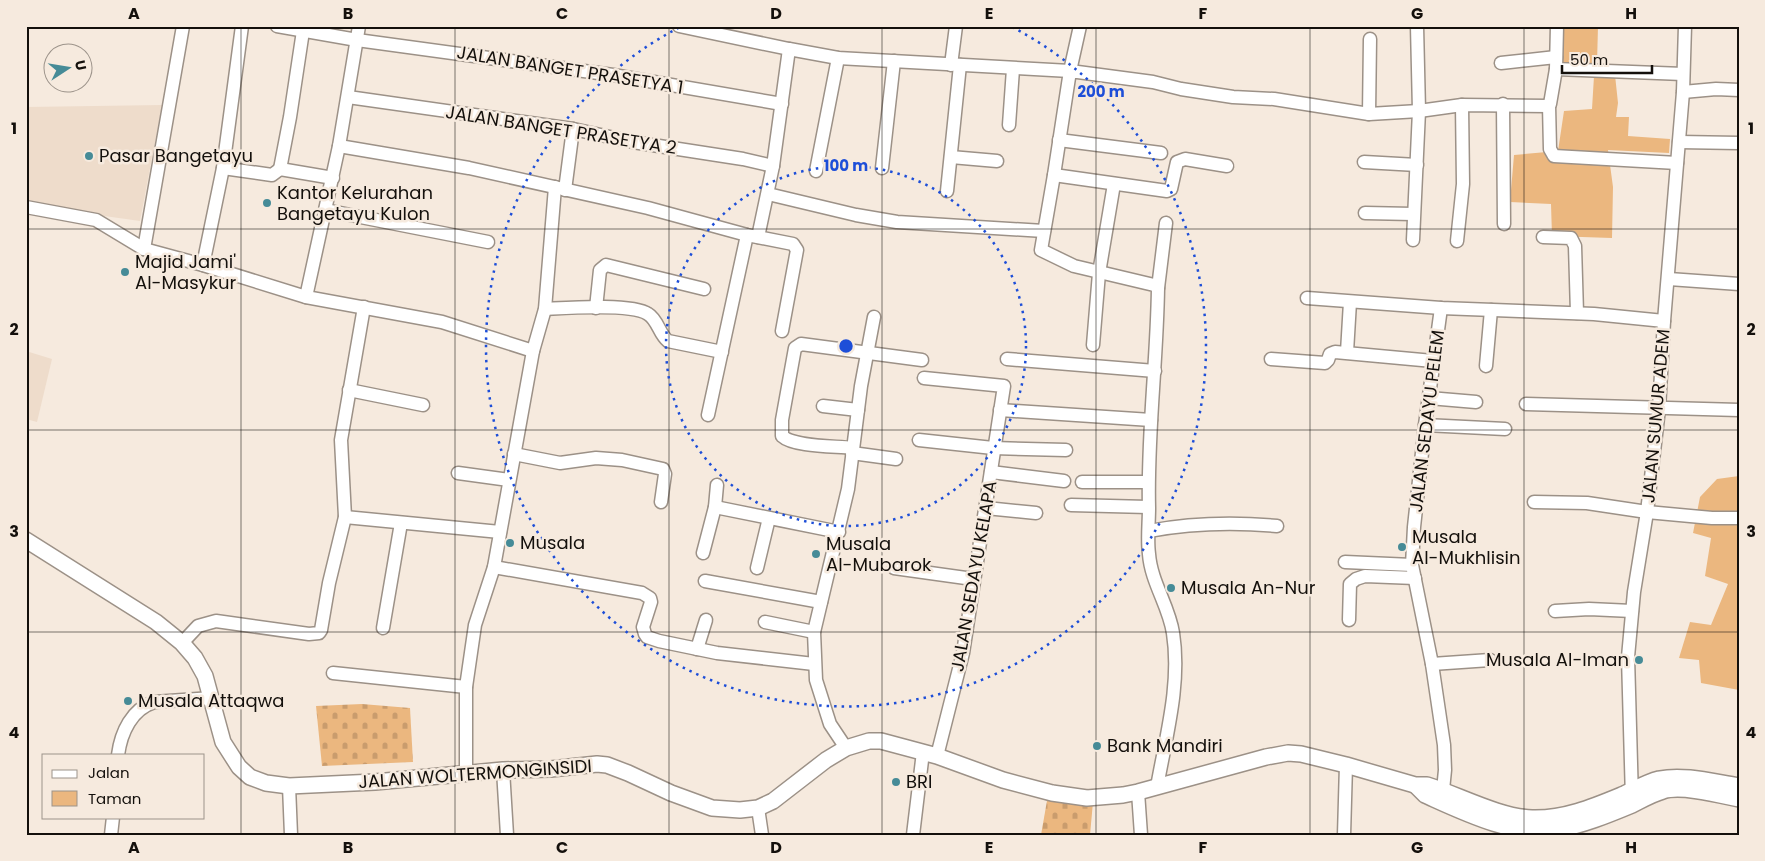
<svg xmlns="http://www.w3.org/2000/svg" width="1765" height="861" font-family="Poppins,sans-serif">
  <defs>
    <pattern id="cemetery-stones" width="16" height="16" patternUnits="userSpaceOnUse" patternTransform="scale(1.25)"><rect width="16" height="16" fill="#ebb77f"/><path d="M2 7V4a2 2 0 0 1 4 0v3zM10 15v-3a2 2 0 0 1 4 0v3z" fill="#c99c6d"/></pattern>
  </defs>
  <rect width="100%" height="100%" fill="#f6eade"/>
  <g fill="#eedccb">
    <polygon points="162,105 140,221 26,205 26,107"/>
    <polygon points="26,351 52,359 37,422 26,419"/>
  </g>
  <g fill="#ebb77f">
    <polygon points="1563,26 1598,26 1597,64 1562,63"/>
    <polygon points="1615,75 1618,103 1616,117 1629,117 1628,136 1670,139 1669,153 1608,150 1613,187 1612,238 1552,236 1551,204 1510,202 1514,155 1558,151 1564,111 1592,109 1594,76"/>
    <polygon points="1739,476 1739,690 1701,683 1699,660 1679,658 1690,622 1711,625 1728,584 1705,576 1711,538 1693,533 1700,497 1717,479"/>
  </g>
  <g fill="url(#cemetery-stones)">
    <polygon points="362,704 410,708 413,762 322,766 316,706"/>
    <polygon points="1048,795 1093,802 1090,835 1041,835"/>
  </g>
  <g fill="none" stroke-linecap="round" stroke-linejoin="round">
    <g stroke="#9c9187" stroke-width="15">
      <g id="minor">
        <polyline points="277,26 357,40 613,75 782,104"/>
        <polyline points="679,26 789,49"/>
        <polyline points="1557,26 1556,69 1683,74"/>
        <polyline points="1501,63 1556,57"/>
        <polyline points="951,65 956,26"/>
        <polyline points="1683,92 1716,89 1739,90"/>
        <polyline points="348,97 573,129 633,142 743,159 773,166"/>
        <polyline points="1503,104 1504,224"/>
        <polyline points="1549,105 1550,149 1554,156 1677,163"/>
        <polyline points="1369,114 1370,39"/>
        <polyline points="1009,125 1013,69"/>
        <polyline points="1059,140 1161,153"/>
        <polyline points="1679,142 1739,143"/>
        <polyline points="339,146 469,168 648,208 747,235 793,244 797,250 782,331"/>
        <polyline points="951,157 997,161"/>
        <polyline points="1364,162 1417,165"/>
        <polyline points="223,168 272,175 280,169"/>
        <polyline points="882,168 894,61"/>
        <polyline points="280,169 290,117 303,31"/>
        <polyline points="280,169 333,178"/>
        <polyline points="816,171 838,58"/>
        <polyline points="1054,175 1167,191 1171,189 1177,162 1185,159 1227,166"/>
        <polyline points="565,190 573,129"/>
        <polyline points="947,191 960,65"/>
        <polyline points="768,194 856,215 897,222 1044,231"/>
        <polyline points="26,207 96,220 144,249 203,265 306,297 442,322 533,351"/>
        <polyline points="325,210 488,242"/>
        <polyline points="1365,213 1413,214"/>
        <polyline points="758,237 773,166 789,49 838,58 1070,71 1080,26"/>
        <polyline points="1543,237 1571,238 1575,246 1577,313"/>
        <polyline points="1413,240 1419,111 1417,26"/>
        <polyline points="1457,241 1463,184 1462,105"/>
        <polyline points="144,249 183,26"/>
        <polyline points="203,265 223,168 242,26"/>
        <polyline points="1669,279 1739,284"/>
        <polyline points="1158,288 1166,223"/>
        <polyline points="306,297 339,146 359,26"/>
        <polyline points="1307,298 1441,308 1594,314 1664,321"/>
        <polyline points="596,308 600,270 606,265 704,289"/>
        <path d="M545 309C566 308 632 303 648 314 658 320 659 334 668 341L722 352"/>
        <polyline points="1093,345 1099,273 1114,184"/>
        <polyline points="1347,352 1350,302"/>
        <polyline points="1007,359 1155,371"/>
        <polyline points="1271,359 1325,363 1328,360 1330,354 1335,352 1433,361"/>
        <polyline points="1486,366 1491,310"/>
        <polyline points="924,378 1004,386 963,653 937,756"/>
        <polyline points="349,390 423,405"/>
        <polyline points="1429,398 1476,402"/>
        <polyline points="1526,404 1739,410"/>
        <polyline points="823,406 858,410"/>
        <polyline points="1000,410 1151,420"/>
        <polyline points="708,415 747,235"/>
        <polyline points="1425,425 1505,429"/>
        <polyline points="919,440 993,448 1066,450"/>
        <path d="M852 448C835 446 794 447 782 436V420L795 348 801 344 922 360"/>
        <polyline points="852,453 896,459"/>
        <polyline points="514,454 560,463 596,458 622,460 663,469 665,474 661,502"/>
        <polyline points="991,472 1064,481"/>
        <polyline points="458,473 509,480"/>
        <polyline points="1082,482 1147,482"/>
        <polyline points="1534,502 1587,503 1647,512 1712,518 1739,518"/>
        <polyline points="1071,505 1148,507"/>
        <polyline points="715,507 839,532"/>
        <polyline points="986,508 1036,513"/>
        <polyline points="345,517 500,532"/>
        <path d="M1149 531C1192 523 1233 522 1277 526"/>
        <polyline points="703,553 715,507 717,485"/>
        <polyline points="1345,562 1412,565"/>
        <polyline points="494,567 642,593 650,598 651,602 643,627 645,634 647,637 659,641 717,653 814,664"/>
        <polyline points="757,568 769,518"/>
        <polyline points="894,568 973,579"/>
        <polyline points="705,581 821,602"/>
        <polyline points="1555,611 1589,609 1632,611"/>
        <polyline points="1349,620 1350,584 1356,579 1365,576 1415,578"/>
        <polyline points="765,622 814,632"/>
        <polyline points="383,628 401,523"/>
        <polyline points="182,643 198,626 216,621 309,634 319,633 321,630 329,583 345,517 341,440 364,307"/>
        <polyline points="697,649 706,620"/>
        <polyline points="1432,664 1490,660"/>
        <polyline points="333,673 466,687"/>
        <polyline points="846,748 830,724 816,680 814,632 848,489 861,386 874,317"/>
        <path d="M118 755C121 732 132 709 154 702L212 698"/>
        <polyline points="503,770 507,835"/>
        <polyline points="466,774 466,687 475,625 494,567 533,351 545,309 555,187"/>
        <polyline points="289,786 291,835"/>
        <path d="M1157 787C1166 736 1181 684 1173 633 1169 606 1151 582 1149 554 1147 539 1149 523 1149 508 1147 435 1157 362 1158 288L1154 285 1074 266 1041 250 1054 175 1070 71 1153 82 1181 89 1233 97 1274 99 1369 114 1419 111 1462 105 1548 106 1550 104 1556 69"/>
        <polyline points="1138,792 1141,835"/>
        <polyline points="1439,798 1443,790 1445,770 1444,745 1432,664 1412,565 1414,527 1425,425 1441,308"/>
        <polyline points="1632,799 1628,657 1634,592 1647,512 1659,409 1664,321 1683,92 1685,26"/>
        <polyline points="758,808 762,835"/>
        <polyline points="111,835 113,817"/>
        <polyline points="913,835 923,752"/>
        <polyline points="1344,835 1346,765"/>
      </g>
    </g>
    <g stroke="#9c9187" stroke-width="18">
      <g id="major">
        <path d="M26 540 156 622 182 643 195 658 205 676 223 742 239 767 250 777 266 783 289 786 375 782 503 770 551 769 597 764 607 765 628 773 671 793 712 808 740 810 758 808 773 801 826 760 846 748 869 741H881L937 756 1003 780 1052 793 1087 798 1123 795 1138 792 1266 757 1288 753 1301 754 1346 765 1415 785H1427C1459 795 1499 817 1532 818 1565 819 1595 806 1624 794 1635 789 1647 782 1659 779 1685 774 1713 782 1739 786"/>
        <path d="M1416 786 1425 795C1463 812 1513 837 1556 830 1581 826 1608 815 1632 805 1642 800 1652 794 1663 791 1681 785 1720 795 1739 799"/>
      </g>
    </g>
    <use href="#minor" stroke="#fff" stroke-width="12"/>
    <use href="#major" stroke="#fff" stroke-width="15"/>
  </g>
  <path fill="none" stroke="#14100c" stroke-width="1" stroke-opacity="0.55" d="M241 26V835M455 26V835M669 26V835M882 26V835M1096 26V835M1310 26V835M1524 26V835M26 229H1739M26 430H1739M26 632H1739"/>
  <g fill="none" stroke="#1d4ed8" stroke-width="2.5" stroke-dasharray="2.5 5">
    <circle cx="846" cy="346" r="180"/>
    <path d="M1012 27A360 360 0 1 1 680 27"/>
  </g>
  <g fill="#468b97" stroke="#f6eade" stroke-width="2">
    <circle cx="89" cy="156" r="5"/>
    <circle cx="267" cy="203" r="5"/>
    <circle cx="125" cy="272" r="5"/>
    <circle cx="510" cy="543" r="5"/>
    <circle cx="1402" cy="547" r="5"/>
    <circle cx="816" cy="554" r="5"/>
    <circle cx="1171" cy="588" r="5"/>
    <circle cx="1639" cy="660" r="5"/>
    <circle cx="128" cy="701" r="5"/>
    <circle cx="1097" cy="746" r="5"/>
    <circle cx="896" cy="782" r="5"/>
  </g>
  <g text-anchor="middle" stroke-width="5" stroke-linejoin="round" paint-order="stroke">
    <g font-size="18" fill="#14100c" stroke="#f6eade">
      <text transform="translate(570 70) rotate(9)" y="6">JALAN BANGET PRASETYA 1</text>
      <text transform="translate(561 130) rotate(9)" y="6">JALAN BANGET PRASETYA 2</text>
      <text transform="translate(1656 416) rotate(-85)" y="6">JALAN SUMUR ADEM</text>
      <text transform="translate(1427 421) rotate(-83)" y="6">JALAN SEDAYU PELEM</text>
      <text transform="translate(974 576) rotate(-80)" y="6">JALAN SEDAYU KELAPA</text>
      <text transform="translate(475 774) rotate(-4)" y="6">JALAN WOLTERMONGINSIDI</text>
    </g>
    <g font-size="18" fill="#14100c" stroke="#f6eade" text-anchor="start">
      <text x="99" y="162">Pasar Bangetayu</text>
      <text x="277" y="199">Kantor Kelurahan<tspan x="277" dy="21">Bangetayu Kulon</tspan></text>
      <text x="135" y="268">Majid Jami'<tspan x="135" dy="21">Al-Masykur</tspan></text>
      <text x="1412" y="543">Musala<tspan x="1412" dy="21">Al-Mukhlisin</tspan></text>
      <text x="520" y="549">Musala</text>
      <text x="826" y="550">Musala<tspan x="826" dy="21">Al-Mubarok</tspan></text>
      <text x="1181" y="594">Musala An-Nur</text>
      <text x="1629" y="666" text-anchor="end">Musala Al-Iman</text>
      <text x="138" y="707">Musala Attaqwa</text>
      <text x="1107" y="752">Bank Mandiri</text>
      <text x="906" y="788">BRI</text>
    </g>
  </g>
  <circle cx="846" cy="346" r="8" fill="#1d4ed8" stroke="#f6eade" stroke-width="2.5"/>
  <g font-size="15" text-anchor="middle" font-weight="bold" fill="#1d4ed8" stroke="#f6eade" stroke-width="5" stroke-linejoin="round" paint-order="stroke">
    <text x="1101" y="97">200 m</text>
    <text x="846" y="171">100 m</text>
  </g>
  <rect width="1765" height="861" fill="none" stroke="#f6eade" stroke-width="55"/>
  <rect x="42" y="754" width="162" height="65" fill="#f6eade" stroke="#9c938a"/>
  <rect x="52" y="770" width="25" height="8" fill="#ffffff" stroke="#9c938a"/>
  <text x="88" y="778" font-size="15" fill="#14100c">Jalan</text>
  <rect x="52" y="791" width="25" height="15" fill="#ebb77f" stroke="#9c938a"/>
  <text x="88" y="804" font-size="15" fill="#14100c">Taman</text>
  <g transform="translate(68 68) rotate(78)"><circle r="24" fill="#f6eade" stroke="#9c938a"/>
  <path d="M0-4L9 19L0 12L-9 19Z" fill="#468b97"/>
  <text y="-8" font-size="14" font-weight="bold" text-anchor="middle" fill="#14100c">U</text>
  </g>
  <path d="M1562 65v8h90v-8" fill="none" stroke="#14100c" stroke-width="2.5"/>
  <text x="1570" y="65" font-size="15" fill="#14100c" stroke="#f6eade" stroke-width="4" paint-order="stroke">50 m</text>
  <rect x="28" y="28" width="1710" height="806" fill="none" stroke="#14100c" stroke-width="2"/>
  <g font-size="16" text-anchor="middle" font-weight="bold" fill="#14100c">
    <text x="134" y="19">A</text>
    <text x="348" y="19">B</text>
    <text x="562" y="19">C</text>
    <text x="776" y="19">D</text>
    <text x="989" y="19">E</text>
    <text x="1203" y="19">F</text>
    <text x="1417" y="19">G</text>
    <text x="1631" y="19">H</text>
    <text x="14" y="134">1</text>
    <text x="1751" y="134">1</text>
    <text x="14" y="335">2</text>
    <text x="1751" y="335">2</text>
    <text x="14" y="537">3</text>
    <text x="1751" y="537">3</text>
    <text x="14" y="738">4</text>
    <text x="1751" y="738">4</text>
    <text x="134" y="853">A</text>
    <text x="348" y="853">B</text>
    <text x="562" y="853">C</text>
    <text x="776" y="853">D</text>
    <text x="989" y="853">E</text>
    <text x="1203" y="853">F</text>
    <text x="1417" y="853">G</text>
    <text x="1631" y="853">H</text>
  </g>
</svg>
